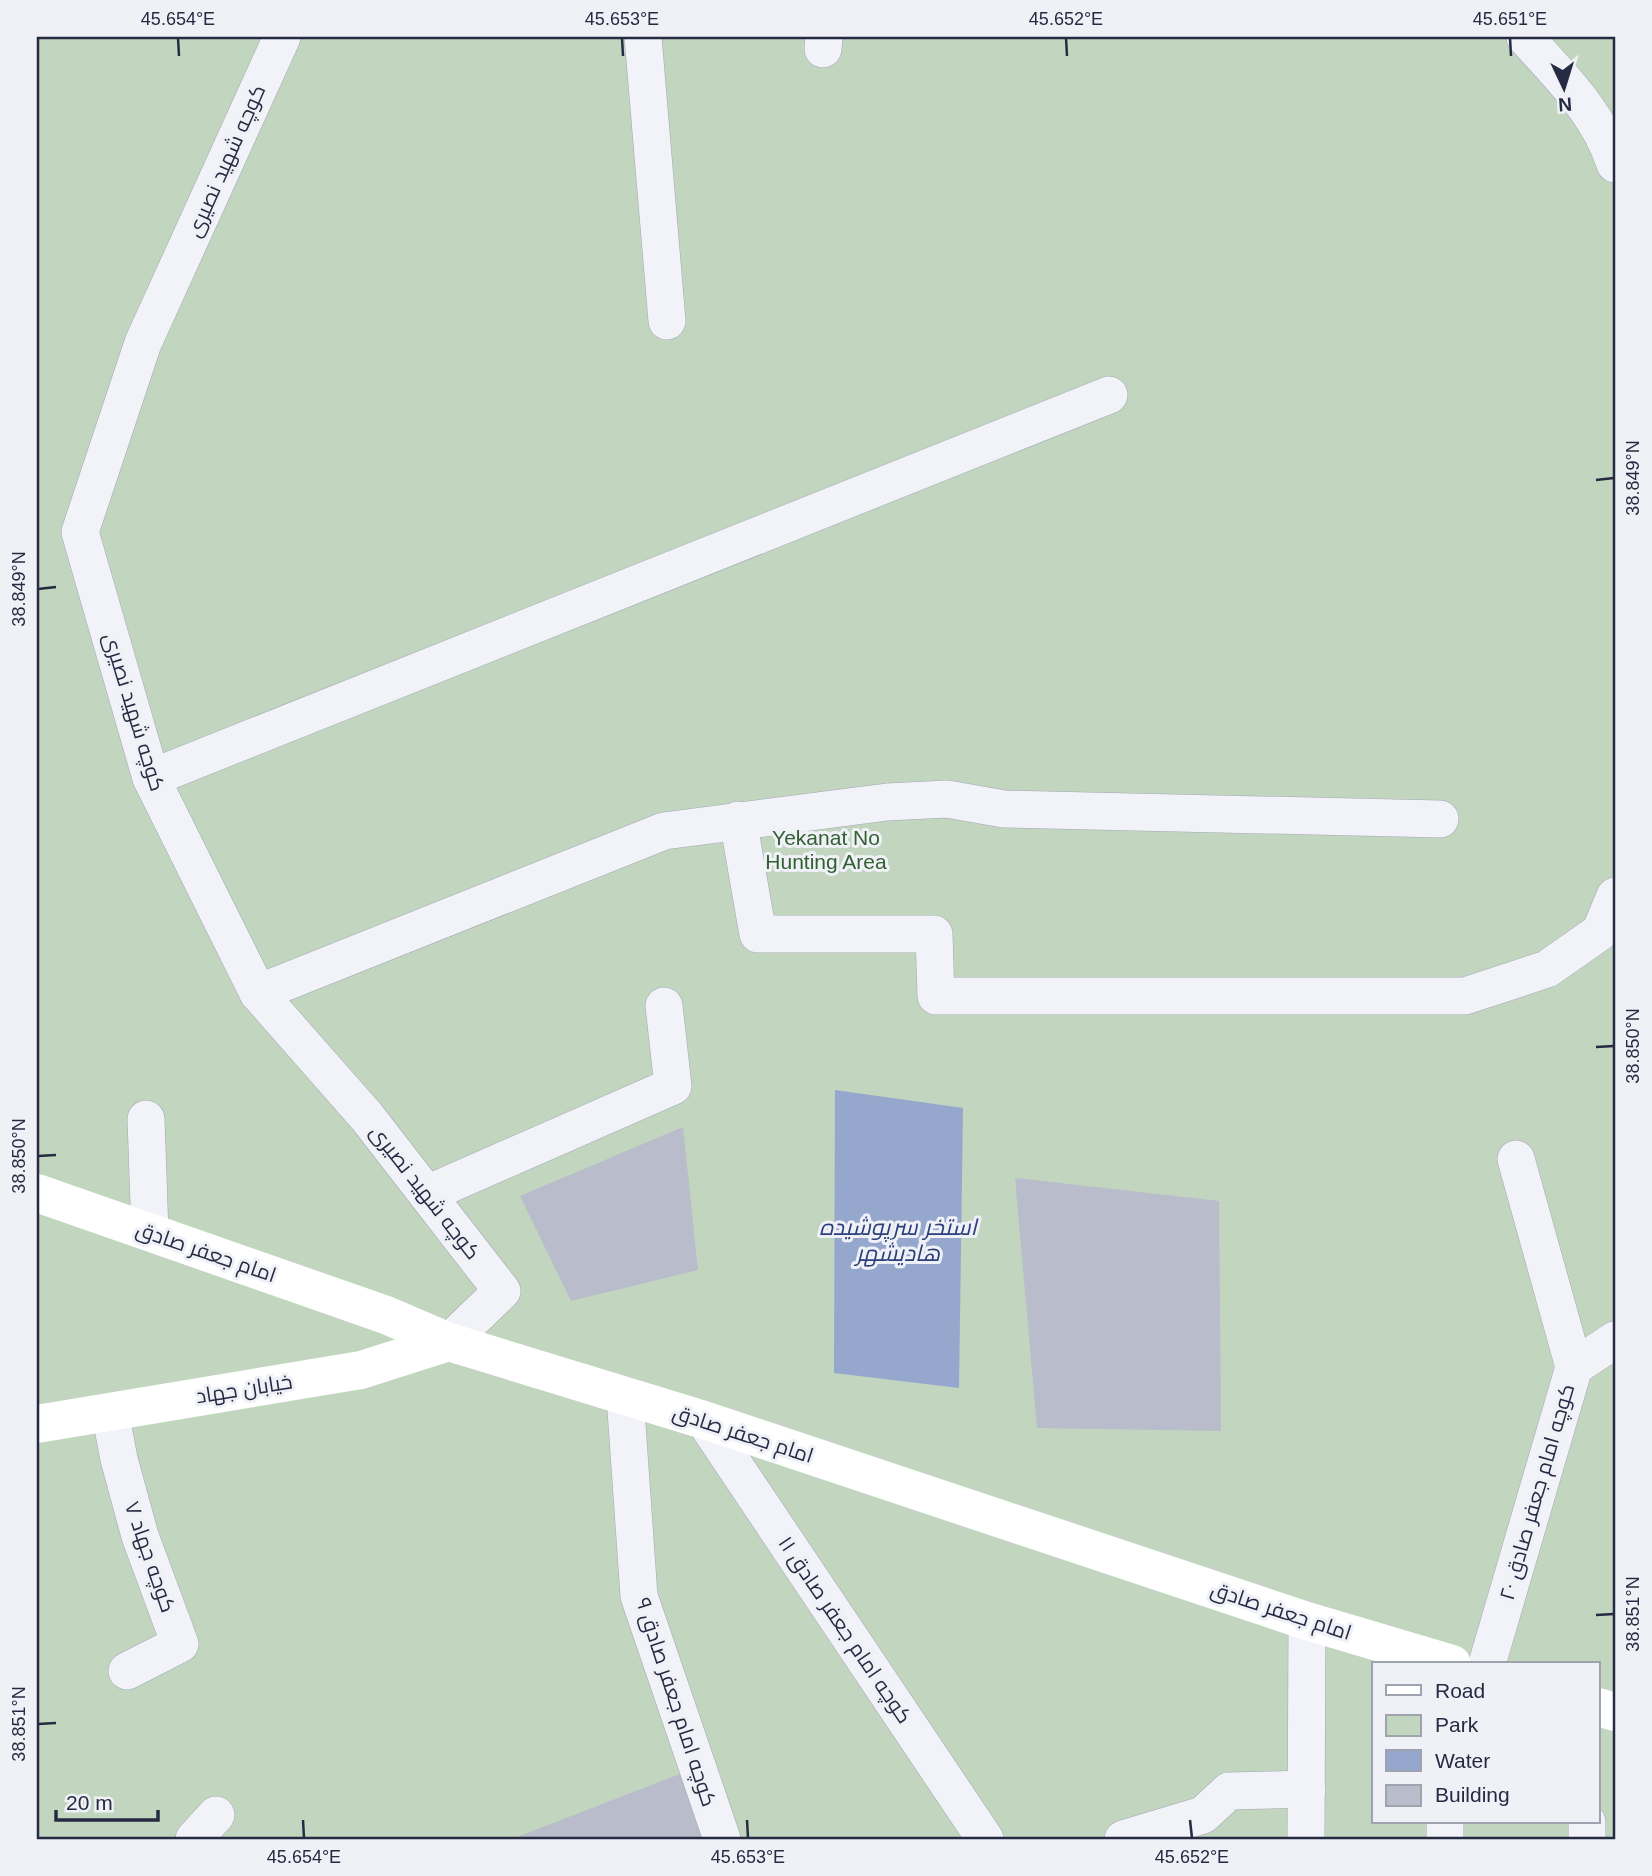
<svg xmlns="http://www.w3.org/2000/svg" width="1652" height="1876" font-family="Helvetica,Cairo,sans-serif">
  <rect width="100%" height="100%" fill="#dfe1ea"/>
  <path fill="#c1d5bf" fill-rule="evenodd" d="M37 37H1615V1839H37ZM1374 1664H1598V1822H1374Z"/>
  <polygon fill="#96a7ce" points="835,1090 963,1108 959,1388 834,1373"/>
  <g fill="#b9bcca">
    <polygon points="683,1127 698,1270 571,1301 520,1196"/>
    <polygon points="1015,1178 1219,1201 1221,1431 1037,1428"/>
    <polygon points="685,1772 704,1839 512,1839"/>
  </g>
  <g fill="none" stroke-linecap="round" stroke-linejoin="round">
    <g stroke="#a4a7b5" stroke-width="38">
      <g id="street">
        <polyline points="282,37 143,343 80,532 151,778 258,993 367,1117 502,1291 449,1342"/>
        <polyline points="643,37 667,321"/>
        <path d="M1525 37C1560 76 1599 113 1615 164"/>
        <polyline points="823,49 824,37"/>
        <polyline points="151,778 1109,395"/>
        <polyline points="738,820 758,934 934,934 936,996 1465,996 1547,969 1600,932 1615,896"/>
        <polyline points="258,993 664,831 887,802 947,799 1004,809 1440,819"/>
        <polyline points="146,1119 150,1233"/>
        <polyline points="1516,1159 1574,1367"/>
        <polyline points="427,1194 673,1086 664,1006"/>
        <polyline points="625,1396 639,1596 722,1839"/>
        <polyline points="110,1412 119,1459 140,1536 180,1644 127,1671"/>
        <polyline points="704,1420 985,1839"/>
        <polyline points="1487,1664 1574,1367 1615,1340"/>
        <polyline points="1445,1822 1445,1839"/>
        <polyline points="194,1839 216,1815"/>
        <polyline points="1123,1839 1203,1815 1229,1791 1307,1789"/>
        <polyline points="1306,1839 1307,1621"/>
        <polyline points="1587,1839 1587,1822"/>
      </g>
    </g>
    <use href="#street" stroke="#f2f3f8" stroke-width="37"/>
    <g stroke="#fff" stroke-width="38">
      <polyline points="37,1193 386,1315 449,1342 704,1420 1307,1621 1452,1664"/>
      <polyline points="37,1424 361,1370 449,1342"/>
      <polyline points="1598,1707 1615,1712"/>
    </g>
  </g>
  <path fill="none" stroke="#262b43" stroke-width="2.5" d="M178 38 179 56M622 38 623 56M1066 38 1067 56M1510 38 1511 56M1596 480 1614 478M38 589 56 587M1596 1047 1614 1046M38 1156 56 1155M1596 1615 1614 1614M38 1724 56 1723M303 1820 304 1838M747 1820 748 1838M1190 1820 1192 1838"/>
  <g text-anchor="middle" stroke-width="6" stroke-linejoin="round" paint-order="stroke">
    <g font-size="21" fill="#262b43" stroke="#eff1f7">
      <text transform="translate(226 161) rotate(-66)" y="7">کوچه شهید نصیری</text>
      <text transform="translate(134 712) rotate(73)" y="7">کوچه شهید نصیری</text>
      <text transform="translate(425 1192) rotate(52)" y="7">کوچه شهید نصیری</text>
      <text transform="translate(206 1252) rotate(19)" y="7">امام جعفر صادق</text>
      <text transform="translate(244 1389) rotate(-9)" y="7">خیابان جهاد</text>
      <text transform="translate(743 1434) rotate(18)" y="7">امام جعفر صادق</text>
      <text transform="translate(1537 1492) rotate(-74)" y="7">کوچه امام جعفر صادق ۲۰</text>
      <text transform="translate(150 1557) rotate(71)" y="7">کوچه جهاد ‍۷</text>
      <text transform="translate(1281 1611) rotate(18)" y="7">امام جعفر صادق</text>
      <text transform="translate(845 1630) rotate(56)" y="7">کوچه امام جعفر صادق ۱۱</text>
      <text transform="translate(676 1702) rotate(72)" y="7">کوچه امام جعفر صادق ۹</text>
    </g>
    <g font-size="21" fill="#326032" stroke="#eff1f7">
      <text x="826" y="845">Yekanat No<tspan x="826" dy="24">Hunting Area</tspan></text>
    </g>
    <g font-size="23" font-style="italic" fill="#2c407c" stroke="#eff1f7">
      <text x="898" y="1235">استخر سرپوشیده<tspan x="898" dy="26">هادیشهر</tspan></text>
    </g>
  </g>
  <rect width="1652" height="1876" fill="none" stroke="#eff1f7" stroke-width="77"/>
  <rect x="1372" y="1662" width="228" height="161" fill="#eff1f7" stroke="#9fa2af" stroke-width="2"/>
  <rect x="1386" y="1685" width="35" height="10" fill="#ffffff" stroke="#9fa2af" stroke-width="2"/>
  <text x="1435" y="1698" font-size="21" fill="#262b43">Road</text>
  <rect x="1386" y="1715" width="35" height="21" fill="#c1d5bf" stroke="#9fa2af" stroke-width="2"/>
  <text x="1435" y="1732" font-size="21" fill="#262b43">Park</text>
  <rect x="1386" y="1750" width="35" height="21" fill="#96a7ce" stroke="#9fa2af" stroke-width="2"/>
  <text x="1435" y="1768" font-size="21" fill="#262b43">Water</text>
  <rect x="1386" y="1785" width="35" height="21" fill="#b9bcca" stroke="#9fa2af" stroke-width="2"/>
  <text x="1435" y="1802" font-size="21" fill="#262b43">Building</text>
  <g transform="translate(1564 88) rotate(176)" stroke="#eff1f7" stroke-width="5" paint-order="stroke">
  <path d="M0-5L12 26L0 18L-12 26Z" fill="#262b43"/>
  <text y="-10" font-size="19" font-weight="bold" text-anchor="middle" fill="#262b43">N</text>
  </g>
  <path d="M56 1810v10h102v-10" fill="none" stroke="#262b43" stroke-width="3.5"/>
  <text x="66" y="1810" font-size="21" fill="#262b43" stroke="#eff1f7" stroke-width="5" paint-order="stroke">20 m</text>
  <rect x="38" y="38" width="1576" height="1800" fill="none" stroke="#262b43" stroke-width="2.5"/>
  <g font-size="18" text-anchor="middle" fill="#262b43">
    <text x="178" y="25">45.654°E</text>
    <text x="622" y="25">45.653°E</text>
    <text x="1066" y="25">45.652°E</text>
    <text x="1510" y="25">45.651°E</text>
    <text transform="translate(1633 478) rotate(-90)" y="6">38.849°N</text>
    <text transform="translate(19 589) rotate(-90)" y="6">38.849°N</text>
    <text transform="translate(1633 1046) rotate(-90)" y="6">38.850°N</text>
    <text transform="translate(19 1156) rotate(-90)" y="6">38.850°N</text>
    <text transform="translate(1633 1614) rotate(-90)" y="6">38.851°N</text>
    <text transform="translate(19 1724) rotate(-90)" y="6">38.851°N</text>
    <text x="304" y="1863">45.654°E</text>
    <text x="748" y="1863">45.653°E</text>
    <text x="1192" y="1863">45.652°E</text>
  </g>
</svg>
